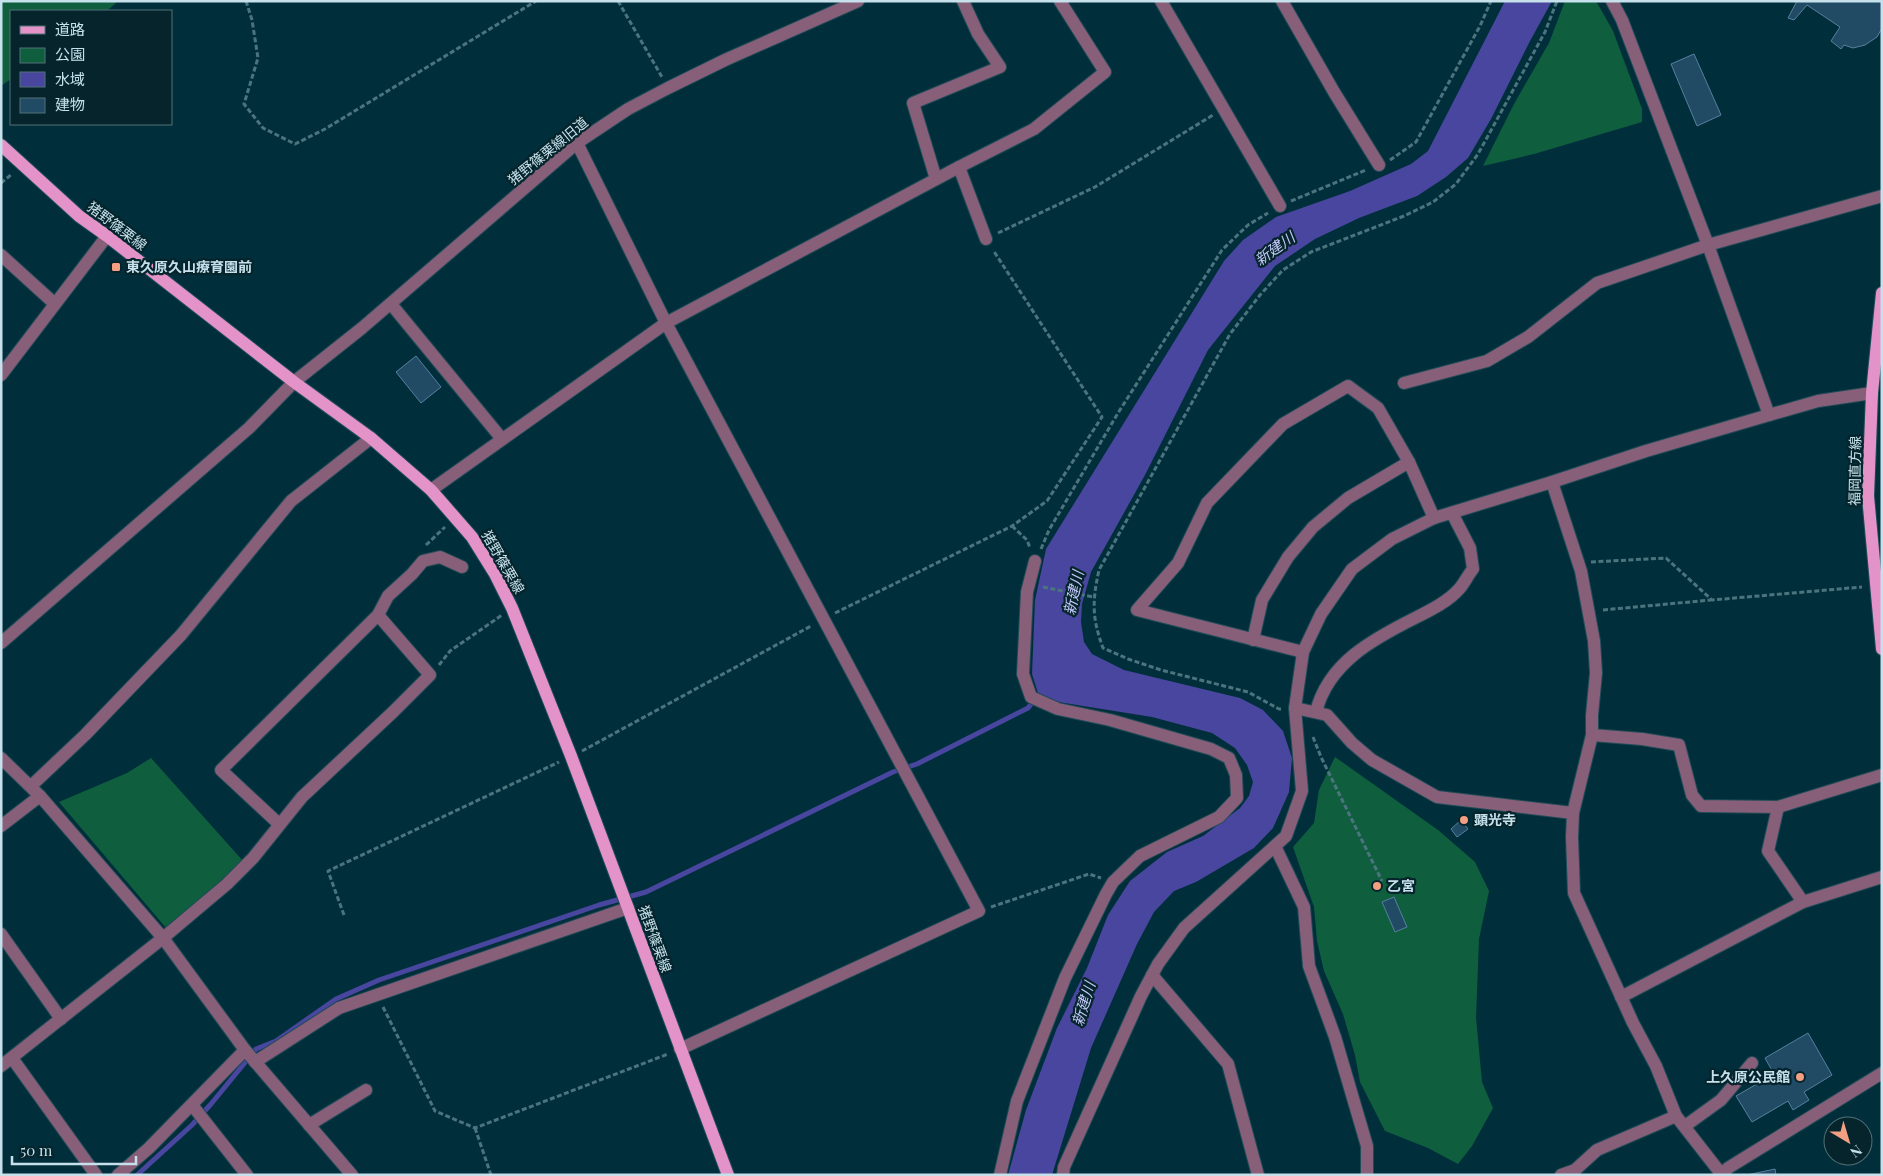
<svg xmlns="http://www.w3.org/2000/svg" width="1883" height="1176" font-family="'Playfair Display','Noto Sans JP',serif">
  <rect width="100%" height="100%" fill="#002f3b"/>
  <g fill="#0f5f3f">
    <polygon points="1,1 118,1 107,11 11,11 11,79 1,86"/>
    <polygon points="1565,1 1596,1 1613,31 1642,109 1642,122 1534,154 1483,166 1514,104 1549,43"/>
    <polygon points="1335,757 1438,830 1475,862 1489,891 1479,939 1476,1018 1482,1082 1493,1108 1472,1146 1458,1164 1428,1148 1385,1131 1360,1082 1355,1055 1343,1014 1324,971 1317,941 1314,907 1293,847 1314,823 1319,790"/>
    <polygon points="151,758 243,861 167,929 59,802 127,773"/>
  </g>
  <polygon fill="#48469e" points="1505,1 1552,1 1530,41 1491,119 1468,158 1446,177 1417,196 1359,218 1315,239 1275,266 1208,350 1145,475 1091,572 1082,604 1081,622 1084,642 1092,654 1124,670 1240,698 1263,710 1283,731 1292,758 1289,792 1273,828 1254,848 1196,882 1174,891 1154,912 1137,944 1091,1048 1052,1175 1008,1175 1026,1110 1057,1028 1087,968 1108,915 1130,881 1167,852 1203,836 1240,808 1249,796 1253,782 1247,765 1235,748 1212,733 1152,717 1052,701 1038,693 1032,674 1035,600 1046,549 1224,261 1243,240 1276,217 1350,191 1411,164 1428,151"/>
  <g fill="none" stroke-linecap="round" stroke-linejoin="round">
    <polyline stroke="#48469e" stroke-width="5" points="137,1175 192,1125 211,1104 256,1049 276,1041 336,999 379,980 599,905 646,892 893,772 917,764 1028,708 1035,699"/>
  </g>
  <g fill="#214a65" stroke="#57809e">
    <polygon points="1797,1 1882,1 1882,28 1877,37 1865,45 1853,48 1844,45 1841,49 1831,41 1840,27 1807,5 1794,20 1788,18"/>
    <polygon points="1694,54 1721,115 1697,126 1671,64"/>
    <polygon points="416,356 441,387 421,403 396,372"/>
    <polygon points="1461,820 1468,829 1457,837 1451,829"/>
    <polygon points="1394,897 1407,927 1395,932 1382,902"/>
    <polygon points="1808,1033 1832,1075 1804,1092 1809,1100 1793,1110 1788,1101 1752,1122 1736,1096 1774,1074 1765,1058"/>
    <polygon points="1775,1169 1776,1175 1747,1175"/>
  </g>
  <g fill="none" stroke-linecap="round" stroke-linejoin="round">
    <g stroke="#204b57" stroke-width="14">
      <g id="minor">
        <polyline points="1161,1 1280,206"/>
        <polyline points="1282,1 1334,92 1379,165"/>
        <polyline points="1612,1 1622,20 1708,245 1769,415"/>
        <polyline points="577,143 666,323 979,911 680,1049"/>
        <polyline points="959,167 1034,129 1105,72 1060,1"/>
        <polyline points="936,179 913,103 1000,67 978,34 963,1"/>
        <polyline points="1,255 55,304"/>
        <polyline points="391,304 502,439"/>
        <polyline points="1,375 107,236"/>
        <polyline points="1404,383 1487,361 1528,337 1597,283 1708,245 1882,196"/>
        <polyline points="1552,482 1581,571 1594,641 1596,673 1592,715 1592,735 1573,813 1572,837 1574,893 1633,1023 1656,1066 1676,1116 1722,1175"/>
        <polyline points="431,490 666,323 959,167 986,239"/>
        <polyline points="1253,640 1262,600 1288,557 1313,527 1348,498 1409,462"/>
        <polyline points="1,643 249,428 294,382 362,328 577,143 628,109 668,88 725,60 858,1"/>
        <polyline points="1303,652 1137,610 1178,563 1207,503 1283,424 1348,386 1378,408 1409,462 1434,518"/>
        <polyline points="1295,708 1327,715 1352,743 1372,760 1437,797 1573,813"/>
        <path d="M1316 712C1328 663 1373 639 1415 618 1431 610 1449 601 1460 588 1465 582 1468 575 1473 569L1470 548 1452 513"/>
        <polyline points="1592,735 1642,739 1679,745 1692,795 1701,806 1778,807 1882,775"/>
        <polyline points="1,758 40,796 163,938 245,1050 352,1175"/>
        <polyline points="31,786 85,735 181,635 291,501 371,438"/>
        <polyline points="1778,807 1768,851 1803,902"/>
        <polyline points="279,824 221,770 378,615 388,596 412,574 423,561 440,557 462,567"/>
        <polyline points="1,826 40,796"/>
        <polyline points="1275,846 1304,907 1309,966 1335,1037 1367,1146 1367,1175"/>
        <polyline points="1,934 61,1019"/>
        <polyline points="1152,975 1228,1064 1258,1175"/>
        <polyline points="1621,997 1803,902 1882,877"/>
        <polyline points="12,1058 96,1175"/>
        <polyline points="255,1062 339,1008 628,908"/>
        <polyline points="1,1066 163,938 227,884 253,858 302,797 393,712 430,675 378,615"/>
        <polyline points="192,1105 247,1175"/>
        <polyline points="309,1125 366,1090"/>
        <polyline points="1685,1126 1721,1100 1752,1063"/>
        <polyline points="1722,1174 1728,1168 1882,1073"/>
        <polyline points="118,1175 149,1148 245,1050"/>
        <polyline points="1000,1175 1017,1101 1065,978 1106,894 1113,882 1140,856 1219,817 1237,798 1236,775 1229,758 1211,749 1110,720 1058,709 1031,697 1023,674 1027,592 1035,561"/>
        <polyline points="1063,1175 1064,1167 1141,996 1158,964 1184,928 1286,836 1302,791 1295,708 1303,652 1321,614 1352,569 1392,539 1434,518 1552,482 1646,451 1769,415 1818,401 1872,393"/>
        <polyline points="1561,1175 1575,1170 1597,1150 1676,1116"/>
      </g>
    </g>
    <g stroke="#204b57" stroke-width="14">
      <g id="major">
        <polyline points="1,145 79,216 107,236 294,382 371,438 431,490 472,537 495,574 512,608 571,756 728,1175"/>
        <polyline points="1882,293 1872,393 1868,496 1882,649"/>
      </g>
    </g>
    <g stroke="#4c747f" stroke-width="3" stroke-dasharray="5 2.5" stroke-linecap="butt">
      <polyline points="246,1 252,20 258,58 244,104 263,128 295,144 325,129 536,1"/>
      <polyline points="618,1 662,77"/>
      <polyline points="1390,160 1416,142 1480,26 1491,1"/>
      <polyline points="1,183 12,174"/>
      <polyline points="1291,201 1366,170"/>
      <polyline points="998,233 1095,187 1213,115"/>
      <polyline points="1012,526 1027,540 1030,548"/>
      <polyline points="426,545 445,527"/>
      <polyline points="1041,549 1049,530 1118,413 1222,250 1248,225 1268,213"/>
      <polyline points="1591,562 1666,558 1712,600 1862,587"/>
      <polyline points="1043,587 1093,597"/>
      <polyline points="1603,610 1711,600"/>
      <polyline points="835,613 1012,526 1047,501 1102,417 993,250"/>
      <polyline points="439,665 450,651 502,615"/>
      <path d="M1281 709H1279L1248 692 1161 670 1128 659 1103 648C1092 618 1092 602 1099 570L1230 334 1260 295 1283 270 1311 252 1404 216 1433 202 1456 184 1478 154 1545 32 1557 1"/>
      <polyline points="1313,737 1321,757 1382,881"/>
      <polyline points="582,751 811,626"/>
      <polyline points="991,907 1089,874 1101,878"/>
      <polyline points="344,915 328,871 559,762"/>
      <polyline points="383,1007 435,1111 475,1128 668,1054"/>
      <polyline points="475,1128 491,1175"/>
    </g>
    <use href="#minor" stroke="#875f79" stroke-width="12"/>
    <use href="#major" stroke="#e493c9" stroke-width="12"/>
  </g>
  <g fill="#f3a082" stroke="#05242c" stroke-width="2">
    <rect x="111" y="262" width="10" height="10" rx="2.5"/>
    <circle cx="1464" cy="820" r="5"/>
    <circle cx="1377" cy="886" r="5"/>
    <circle cx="1800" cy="1077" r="5"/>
  </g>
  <g text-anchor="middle" stroke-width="4.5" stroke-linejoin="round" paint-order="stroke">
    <g font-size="14" fill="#c6e1eb" stroke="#05242c">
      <text transform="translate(548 151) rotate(-39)" y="5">猪野篠栗線旧道</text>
      <text transform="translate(117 226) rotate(37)" y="5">猪野篠栗線</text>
      <text transform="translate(1855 471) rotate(-89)" y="5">福岡直方線</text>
      <text transform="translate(503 562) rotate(60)" y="5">猪野篠栗線</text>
      <text transform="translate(655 939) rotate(70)" y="5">猪野篠栗線</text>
    </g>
    <g font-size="14" font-weight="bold" fill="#c6e1eb" stroke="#05242c" text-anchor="start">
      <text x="126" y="272">東久原久山療育園前</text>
      <text x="1474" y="825">顕光寺</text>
      <text x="1387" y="891">乙宮</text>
      <text x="1790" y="1082" text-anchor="end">上久原公民館</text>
    </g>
    <g font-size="15" font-style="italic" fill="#c1c6f6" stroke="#05242c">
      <text transform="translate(1275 249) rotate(-36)" y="5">新建川</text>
      <text transform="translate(1074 593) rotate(-78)" y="5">新建川</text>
      <text transform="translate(1084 1004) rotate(-73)" y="5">新建川</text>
    </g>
  </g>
  <rect width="1883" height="1176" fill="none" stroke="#c6e1eb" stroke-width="5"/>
  <rect x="10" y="10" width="162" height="115" fill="#05242c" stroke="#527078"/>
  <rect x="20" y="26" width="25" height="8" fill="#e493c9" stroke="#527078"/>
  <text x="55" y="35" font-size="15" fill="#c6e1eb">道路</text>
  <rect x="20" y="48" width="25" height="15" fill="#0f5f3f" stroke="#527078"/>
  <text x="55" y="60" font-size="15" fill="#c6e1eb">公園</text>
  <rect x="20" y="72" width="25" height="15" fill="#48469e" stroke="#527078"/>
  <text x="55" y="85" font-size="15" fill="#c6e1eb">水域</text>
  <rect x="20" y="98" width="25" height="15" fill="#214a65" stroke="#527078"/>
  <text x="55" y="110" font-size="15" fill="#c6e1eb">建物</text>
  <g transform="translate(1848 1141) rotate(142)"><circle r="24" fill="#05242c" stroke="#527078"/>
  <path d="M0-4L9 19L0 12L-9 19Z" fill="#f3a082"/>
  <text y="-8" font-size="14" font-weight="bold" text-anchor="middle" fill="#c6e1eb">N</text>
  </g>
  <path d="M12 1156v8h124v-8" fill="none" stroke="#c6e1eb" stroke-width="2.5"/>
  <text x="20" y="1156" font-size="15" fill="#c6e1eb" stroke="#05242c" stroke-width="4" paint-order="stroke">50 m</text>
</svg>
